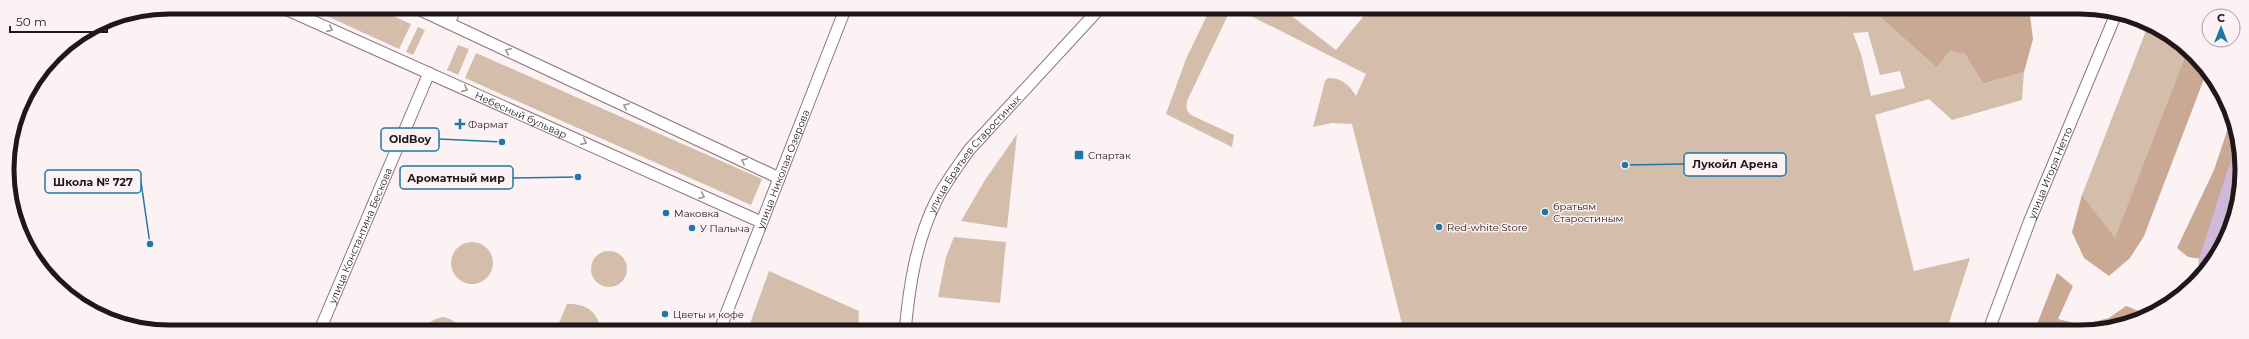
<svg xmlns="http://www.w3.org/2000/svg" width="2249" height="339" font-family="Montserrat,sans-serif">
  <rect width="100%" height="100%" fill="#fcf1f3"/>
  <g fill="#d5bdab" fill-rule="evenodd">
    <polygon points="307,7 374,7 411,24 399,49"/>
    <path d="M1211 7H1280L1336 50 1371 7H1833L1841 17 1852 7H1869L1937 68 1950 51 1965 54 1983 84 2024 72 2022 100 1952 120 1929 99 1875 115 1914 271 1970 258 1946 332H1404L1352 124 1332 123 1313 127 1325 81 1328 78C1342 77 1350 86 1356 96L1366 74 1239 10 1229 13 1187 101C1186 107 1186 111 1191 115L1234 135 1232 147 1166 114 1186 59ZM1868 32 1880 75 1900 71 1905 88 1871 96 1861 54 1853 33Z"/>
    <polygon points="2149,23 2187,51 2115,239 2082,195"/>
    <polygon points="418,27 425,30 413,55 406,52"/>
    <polygon points="458,45 469,49 458,75 447,70"/>
    <polygon points="476,53 762,179 751,205 465,78"/>
    <polygon points="1017,134 1007,228 961,221 985,180"/>
    <polygon points="954,237 1006,242 1000,303 938,297 946,257"/>
    <circle cx="472" cy="263" r="21"/>
    <circle cx="609" cy="269" r="18"/>
    <polygon points="769,271 859,311 858,332 747,332"/>
    <path d="M567 304C586 303 599 312 601 332H555Z"/>
    <path d="M443 317C453 319 457 323 462 332H424C428 322 433 319 443 317Z"/>
  </g>
  <g fill="#c9a993">
    <polygon points="1869,7 2029,7 2033,39 2024,72 1983,84 1965,54 1950,51 1937,68"/>
    <polygon points="2187,51 2202,63 2207,71 2144,236 2130,258 2109,276 2084,258 2072,232 2082,195 2115,238"/>
    <polygon points="2232,116 2242,180 2225,241 2201,275 2206,264 2202,259 2188,257 2177,248 2214,170"/>
    <polygon points="2057,273 2073,286 2058,319 2082,325 2109,318 2126,306 2139,311 2144,318 2090,332 2034,332"/>
  </g>
  <g fill="none" stroke-linecap="round" stroke-linejoin="round">
    <polyline stroke="#ceb9d8" stroke-width="23" points="2210,262 2240,169"/>
    <g stroke="#8f767b" stroke-width="13">
      <g id="minor">
        <path id="s1" d="M281 7 761 222"/>
        <polyline points="414,7 779,178"/>
        <polyline points="449,23 456,7"/>
        <path id="s2" d="M319 332 429 73"/>
        <path id="s3" d="M719 332 846 7"/>
        <path id="s4" d="M905 332C909 287 916 241 936 201 945 183 958 166 969 150L1101 7"/>
        <path id="s5" d="M1988 332 2030 220 2116 14"/>
      </g>
    </g>
    <use href="#minor" stroke="#fff" stroke-width="11"/>
  </g>
  <defs><path id="oneway-chevron" d="M-2-3.5L2.5 0L-2 3.5" fill="none" stroke-width="1.6" stroke-linecap="round" stroke-linejoin="round"/></defs>
  <g stroke="#9b9798">
    <use href="#oneway-chevron" transform="translate(330 29) rotate(24)"/>
    <use href="#oneway-chevron" transform="translate(508 51) rotate(-155)"/>
    <use href="#oneway-chevron" transform="translate(465 89) rotate(24)"/>
    <use href="#oneway-chevron" transform="translate(626 106) rotate(-155)"/>
    <use href="#oneway-chevron" transform="translate(584 142) rotate(24)"/>
    <use href="#oneway-chevron" transform="translate(744 161) rotate(-155)"/>
    <use href="#oneway-chevron" transform="translate(702 196) rotate(24)"/>
  </g>
  <g fill="#1f77a6" stroke="#fcf1f3" stroke-width="1.5">
    <path d="M458 118h4v4h4v4h-4v4h-4v-4h-4v-4h4z"/>
    <rect x="1074" y="150" width="10" height="10" rx="2"/>
    <circle cx="1545" cy="212" r="4"/>
    <circle cx="666" cy="213" r="4"/>
    <circle cx="1439" cy="227" r="4"/>
    <circle cx="692" cy="228" r="4"/>
    <circle cx="665" cy="314" r="4"/>
  </g>
  <g text-anchor="middle" stroke-width="3" stroke-linejoin="round" paint-order="stroke">
    <g font-size="10" fill="#211719" stroke="#fcf1f3">
      <text dy="4" stroke="none"><textPath href="#s1" startOffset="263">Небесный бульвар</textPath></text>
      <text dy="4" stroke="none"><textPath href="#s4" startOffset="196">улица Братьев Старостиных</textPath></text>
      <text dy="4" stroke="none"><textPath href="#s3" startOffset="175">улица Николая Озерова</textPath></text>
      <text dy="4" stroke="none"><textPath href="#s5" startOffset="171">улица Игоря Нетто</textPath></text>
      <text dy="4" stroke="none"><textPath href="#s2" startOffset="105">улица Константина Бескова</textPath></text>
    </g>
    <g font-size="10" fill="#211719" stroke="#fcf1f3" text-anchor="start">
      <text x="468" y="128">Фармат</text>
      <text x="1088" y="159">Спартак</text>
      <text x="1553" y="210">братьям<tspan x="1553" dy="12">Старостиным</tspan></text>
      <text x="674" y="217">Маковка</text>
      <text x="1447" y="231">Red-white Store</text>
      <text x="700" y="232">У Палыча</text>
      <text x="673" y="318">Цветы и кофе</text>
    </g>
  </g>
  <path d="M0 0H2249V339H0ZM169 14H2080A155 155 0 0 1 2235 169V170A155 155 0 0 1 2080 325H169A155 155 0 0 1 14 170V169A155 155 0 0 1 169 14Z" fill="#fcf1f3" fill-rule="evenodd"/>
  <path fill="none" stroke="#211719" stroke-width="5" d="M169 14H2080A155 155 0 0 1 2235 169V170A155 155 0 0 1 2080 325H169A155 155 0 0 1 14 170V169A155 155 0 0 1 169 14Z"/>
  <path fill="none" stroke="#1f77a6" stroke-width="1.5" d="M502 142L439 139M1625 165L1684 164M578 177L513 178M150 244L141 182"/>
  <g fill="#1f77a6" stroke="#fcf1f3" stroke-width="1.5">
    <circle cx="502" cy="142" r="4"/>
    <circle cx="1625" cy="165" r="4"/>
    <circle cx="578" cy="177" r="4"/>
    <circle cx="150" cy="244" r="4"/>
  </g>
  <g fill="#fcf1f3" stroke="#1f77a6" stroke-width="1.5">
    <rect x="381" y="128" width="58" height="23" rx="4"/>
    <rect x="1684" y="153" width="102" height="23" rx="4"/>
    <rect x="400" y="166" width="113" height="23" rx="4"/>
    <rect x="45" y="170" width="96" height="23" rx="4"/>
  </g>
  <g font-size="11" text-anchor="middle" font-weight="bold" fill="#211719">
    <text x="410" y="143">OldBoy</text>
    <text x="1735" y="168">Лукойл Арена</text>
    <text x="456" y="182">Ароматный мир</text>
    <text x="93" y="186">Школа № 727</text>
  </g>
  <g transform="translate(2221 28)"><circle r="19" fill="#fcf1f3" stroke="#a49a9c"/>
  <path d="M0-3L7 15L0 10L-7 15Z" fill="#1f77a6"/>
  <text y="-6" font-size="11" font-weight="bold" text-anchor="middle" fill="#211719">С</text>
  </g>
  <path d="M10 26v6h97v-6" fill="none" stroke="#211719" stroke-width="2"/>
  <text x="16" y="26" font-size="12" fill="#211719" stroke="#fcf1f3" stroke-width="3" paint-order="stroke">50 m</text>
</svg>
